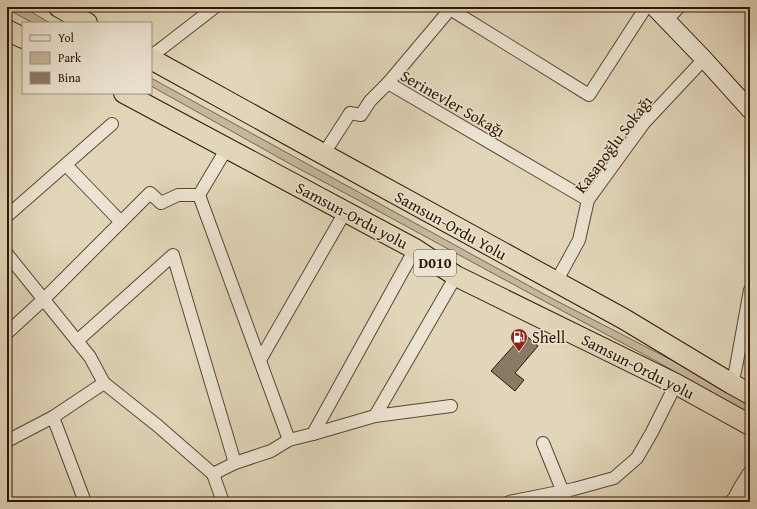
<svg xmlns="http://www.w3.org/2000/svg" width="757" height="509" font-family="'Gentium Book Plus',serif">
  <rect width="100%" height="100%" fill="#e2d6ba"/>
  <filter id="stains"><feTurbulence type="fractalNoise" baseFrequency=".005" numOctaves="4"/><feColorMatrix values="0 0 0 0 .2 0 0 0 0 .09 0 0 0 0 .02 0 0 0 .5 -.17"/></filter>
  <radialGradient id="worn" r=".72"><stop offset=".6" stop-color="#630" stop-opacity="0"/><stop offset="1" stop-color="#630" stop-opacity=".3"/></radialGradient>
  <g fill="#c3b69b" stroke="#786650">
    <polygon points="7,7 23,7 50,23 33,23 7,9"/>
    <polygon points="151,78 553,299 722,386 750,403 750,414 656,361 531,294 358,200 292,165 151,86"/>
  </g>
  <polygon fill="#8b7a63" stroke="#2d1704" points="524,334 538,346 515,373 524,380 515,391 491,371"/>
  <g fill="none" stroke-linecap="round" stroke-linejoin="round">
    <g stroke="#5a4732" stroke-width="14">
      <g id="minor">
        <polyline points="452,7 388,83 588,200"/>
        <polyline points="450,9 589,95 646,7"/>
        <polyline points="667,20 679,7"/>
        <polyline points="151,56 162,48 215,7"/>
        <polyline points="323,155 350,113 361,115 370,101 388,83"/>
        <polyline points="66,165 121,222"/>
        <polyline points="199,195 289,440"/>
        <polyline points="7,216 112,124"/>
        <polyline points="7,254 90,357 104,383 158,426 213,474 223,502"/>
        <polyline points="556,282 579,240 588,200 644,123 704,59"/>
        <polyline points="7,333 44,299 150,193 161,203 178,195 199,195 227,148"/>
        <polyline points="77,341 173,255 235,463"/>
        <polyline points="260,360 345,212"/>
        <polyline points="732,384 736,367 750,290"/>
        <polyline points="451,406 375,416 456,276"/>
        <polyline points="53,417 85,502"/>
        <polyline points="313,434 415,249"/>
        <polyline points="7,441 53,417 104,383"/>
        <polyline points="543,443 567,502"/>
        <polyline points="213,474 235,463 271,451 289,440 313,434 375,416"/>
        <polyline points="509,502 574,489 614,478 637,458 652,432 676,384"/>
      </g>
    </g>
    <g stroke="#5a4732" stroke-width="17">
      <polyline id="tertiary" points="732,502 735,500 740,490 750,474"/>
    </g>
    <g stroke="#2d1704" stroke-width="19">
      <polyline id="secondary" points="654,7 704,59 750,110"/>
    </g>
    <g stroke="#2d1704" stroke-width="22">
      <g id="trunk">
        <polyline points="59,7 87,23"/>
        <polyline points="7,30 23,38"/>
        <polyline points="151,59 314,149 624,319 732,384 750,394"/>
        <polyline points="124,93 415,249 456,276 676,384 750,425"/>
      </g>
    </g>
    <use href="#minor" stroke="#ece4d2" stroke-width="12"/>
    <use href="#tertiary" stroke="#ece4d2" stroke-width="15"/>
    <use href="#secondary" stroke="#ece4d2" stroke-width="17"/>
    <use href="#trunk" stroke="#e2d6ba" stroke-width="20"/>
  </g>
  <defs>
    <g id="fuel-pin" transform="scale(0.9)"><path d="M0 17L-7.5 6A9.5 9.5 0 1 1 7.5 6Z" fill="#8f2418" stroke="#ece4d2"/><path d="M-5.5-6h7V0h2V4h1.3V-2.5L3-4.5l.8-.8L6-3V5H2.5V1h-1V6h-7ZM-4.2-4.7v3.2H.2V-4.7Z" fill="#fff"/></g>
  </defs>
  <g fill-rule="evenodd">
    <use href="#fuel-pin" x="519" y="337"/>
  </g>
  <g text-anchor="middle" stroke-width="3" stroke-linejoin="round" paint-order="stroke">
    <rect fill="#ece4d2" stroke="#665442" stroke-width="1" x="414" y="250" width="42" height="26" rx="3"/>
    <g font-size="15" font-weight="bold" fill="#2d1704">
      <text x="435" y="268">D010</text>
    </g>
    <g font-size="16" fill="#2d1704" stroke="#ece4d2">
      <text transform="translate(453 103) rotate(30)" y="6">Serinevler Sokağı</text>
      <text transform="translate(613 144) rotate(-53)" y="6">Kasapoğlu Sokağı</text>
      <text transform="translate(352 215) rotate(28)" y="6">Samsun-Ordu yolu</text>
      <text transform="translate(451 225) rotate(29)" y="6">Samsun-Ordu Yolu</text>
      <text transform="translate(638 366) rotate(27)" y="6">Samsun-Ordu yolu</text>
    </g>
    <g font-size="16" fill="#2d1704" stroke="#ece4d2" text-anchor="start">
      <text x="532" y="343">Shell</text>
    </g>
  </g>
  <rect width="757" height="509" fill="none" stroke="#e2d6ba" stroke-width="24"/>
  <rect x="8" y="8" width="741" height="493" fill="none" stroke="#2d1704" stroke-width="2"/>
  <rect x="12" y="12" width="733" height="485" fill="none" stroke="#2d1704"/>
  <rect x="22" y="22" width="130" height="72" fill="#ece4d2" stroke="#a09280"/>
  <rect x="30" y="35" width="20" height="6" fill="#ece4d2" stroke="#a09280"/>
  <text x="58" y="42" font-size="12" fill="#2d1704">Yol</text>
  <rect x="30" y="52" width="20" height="12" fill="#c3b69b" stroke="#a09280"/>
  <text x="58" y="62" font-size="12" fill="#2d1704">Park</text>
  <rect x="30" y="72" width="20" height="12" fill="#8b7a63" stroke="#a09280"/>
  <text x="58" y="82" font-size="12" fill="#2d1704">Bina</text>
  <rect width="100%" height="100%" filter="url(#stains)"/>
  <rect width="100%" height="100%" fill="url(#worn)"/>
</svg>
